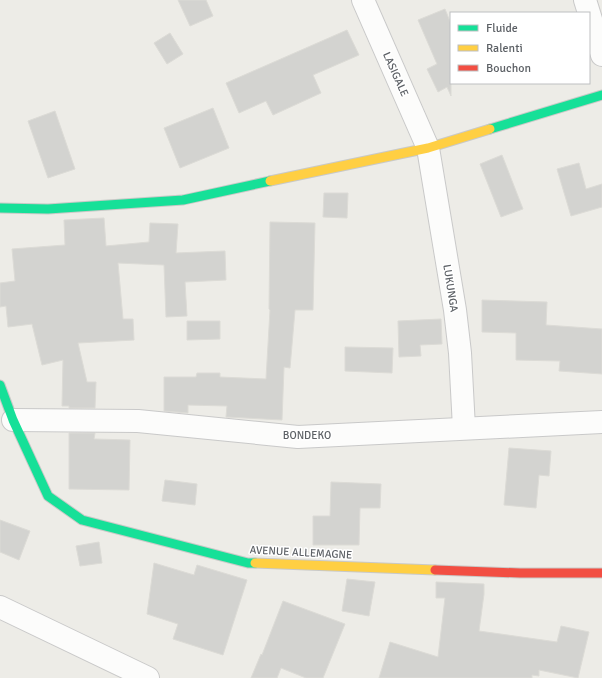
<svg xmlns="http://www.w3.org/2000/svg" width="602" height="678" font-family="Signika,sans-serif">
  <rect width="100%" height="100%" fill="#edece7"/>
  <g fill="#d3d3d0" stroke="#dcdbd6">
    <polygon points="178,0 206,0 213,16 190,26"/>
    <polygon points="445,9 451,24 451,96 447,87 438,92 427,69 437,64 418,20"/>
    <polygon points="347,30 359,55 313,75 321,93 273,115 266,101 239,113 226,83"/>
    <polygon points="170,33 183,54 167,64 154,43"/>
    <polygon points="213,108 229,148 180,168 164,128"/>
    <polygon points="55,111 75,169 48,178 28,121"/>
    <polygon points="502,155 523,209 501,217 480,164"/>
    <polygon points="579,163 586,189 602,184 602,207 571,216 557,169"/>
    <polygon points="324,193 348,193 347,218 323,217"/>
    <polygon points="104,218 106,246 149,242 150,223 178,224 176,253 225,251 226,280 185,282 187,316 166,317 164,265 118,263 123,319 133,319 134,340 78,343 87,382 96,382 95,408 69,408 69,406 62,406 63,360 42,365 32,324 8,327 6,306 0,307 0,283 15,281 12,249 65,245 64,220"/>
    <polygon points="270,222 315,223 313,310 295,310 290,368 284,367 282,420 226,417 227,406 188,405 188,413 164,411 164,377 196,377 197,373 220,373 220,377 266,379 270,310 269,309"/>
    <polygon points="482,300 547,302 546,325 602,329 602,374 559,371 560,361 516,360 516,333 482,332"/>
    <polygon points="441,319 442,344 420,345 421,356 399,357 398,321"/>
    <polygon points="187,321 220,321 220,339 187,340"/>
    <polygon points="345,347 393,348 392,373 345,371"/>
    <polygon points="69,433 95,433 94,439 130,440 129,490 69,489"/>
    <polygon points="509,448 551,451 549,476 539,475 536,508 504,505"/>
    <polygon points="165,480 197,484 195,505 162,501"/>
    <polygon points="331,482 381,484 380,508 360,508 359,545 313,545 313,516 330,516"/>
    <polygon points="0,520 30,531 19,560 0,552"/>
    <polygon points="99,542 102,563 80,566 76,546"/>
    <polygon points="154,563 194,575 197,565 247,580 223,655 173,639 178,624 147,614"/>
    <polygon points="347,579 375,582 369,616 342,611"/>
    <polygon points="436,582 484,584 484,594 479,631 557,642 561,626 589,632 578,678 539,670 539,676 532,675 532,678 379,678 390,642 438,657 445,598 436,598"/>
    <polygon points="283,601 345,624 323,678 306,678 281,668 277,678 251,678 261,654 262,655"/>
  </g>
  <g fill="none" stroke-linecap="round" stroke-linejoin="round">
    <g stroke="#c9c9c9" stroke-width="24">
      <g id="street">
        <polyline points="363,0 428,148 455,310 460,353 464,428"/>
        <polyline points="585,0 602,55"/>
        <polyline points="13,420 138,421 298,437 602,422"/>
        <polyline points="0,607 148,678"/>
      </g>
    </g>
    <g stroke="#c9c9c7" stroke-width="11">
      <g id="fast">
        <polyline points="490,129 602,95"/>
        <polyline points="0,208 48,209 183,200 270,181"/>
        <polyline points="0,385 13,420 48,496 82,520 248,563 255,563"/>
      </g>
    </g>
    <g stroke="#c9c9c7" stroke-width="11">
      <g id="slow">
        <polyline points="270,181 428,148 490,129"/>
        <polyline points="255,563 435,570"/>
      </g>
    </g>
    <g stroke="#c9c9c7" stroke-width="11">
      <polyline id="jam" points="435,570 520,573 602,573"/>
    </g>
    <use href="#street" stroke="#fcfcfb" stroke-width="22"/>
    <use href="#fast" stroke="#16e098" stroke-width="9"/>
    <use href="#slow" stroke="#ffcf43" stroke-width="9"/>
    <use href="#jam" stroke="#f24e42" stroke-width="9"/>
  </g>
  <g text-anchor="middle" stroke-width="3" stroke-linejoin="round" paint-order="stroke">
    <g font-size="11" fill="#5c6065" stroke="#fff">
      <text transform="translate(396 74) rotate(66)" y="4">LASIGALE</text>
      <text transform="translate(451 288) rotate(81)" y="4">LUKUNGA</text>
      <text x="307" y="439">BONDEKO</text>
      <text transform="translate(301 552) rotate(3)" y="4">AVENUE ALLEMAGNE</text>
    </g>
  </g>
  <rect x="450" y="12" width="140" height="72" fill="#ffffff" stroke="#bebfc1"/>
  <rect x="458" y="25" width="20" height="6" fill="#16e098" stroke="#bebfc1"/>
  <text x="486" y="32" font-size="12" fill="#5c6065">Fluide</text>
  <rect x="458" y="45" width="20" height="6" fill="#ffcf43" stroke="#bebfc1"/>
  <text x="486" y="52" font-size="12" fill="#5c6065">Ralenti</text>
  <rect x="458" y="65" width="20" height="6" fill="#f24e42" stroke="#bebfc1"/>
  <text x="486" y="72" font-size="12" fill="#5c6065">Bouchon</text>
</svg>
